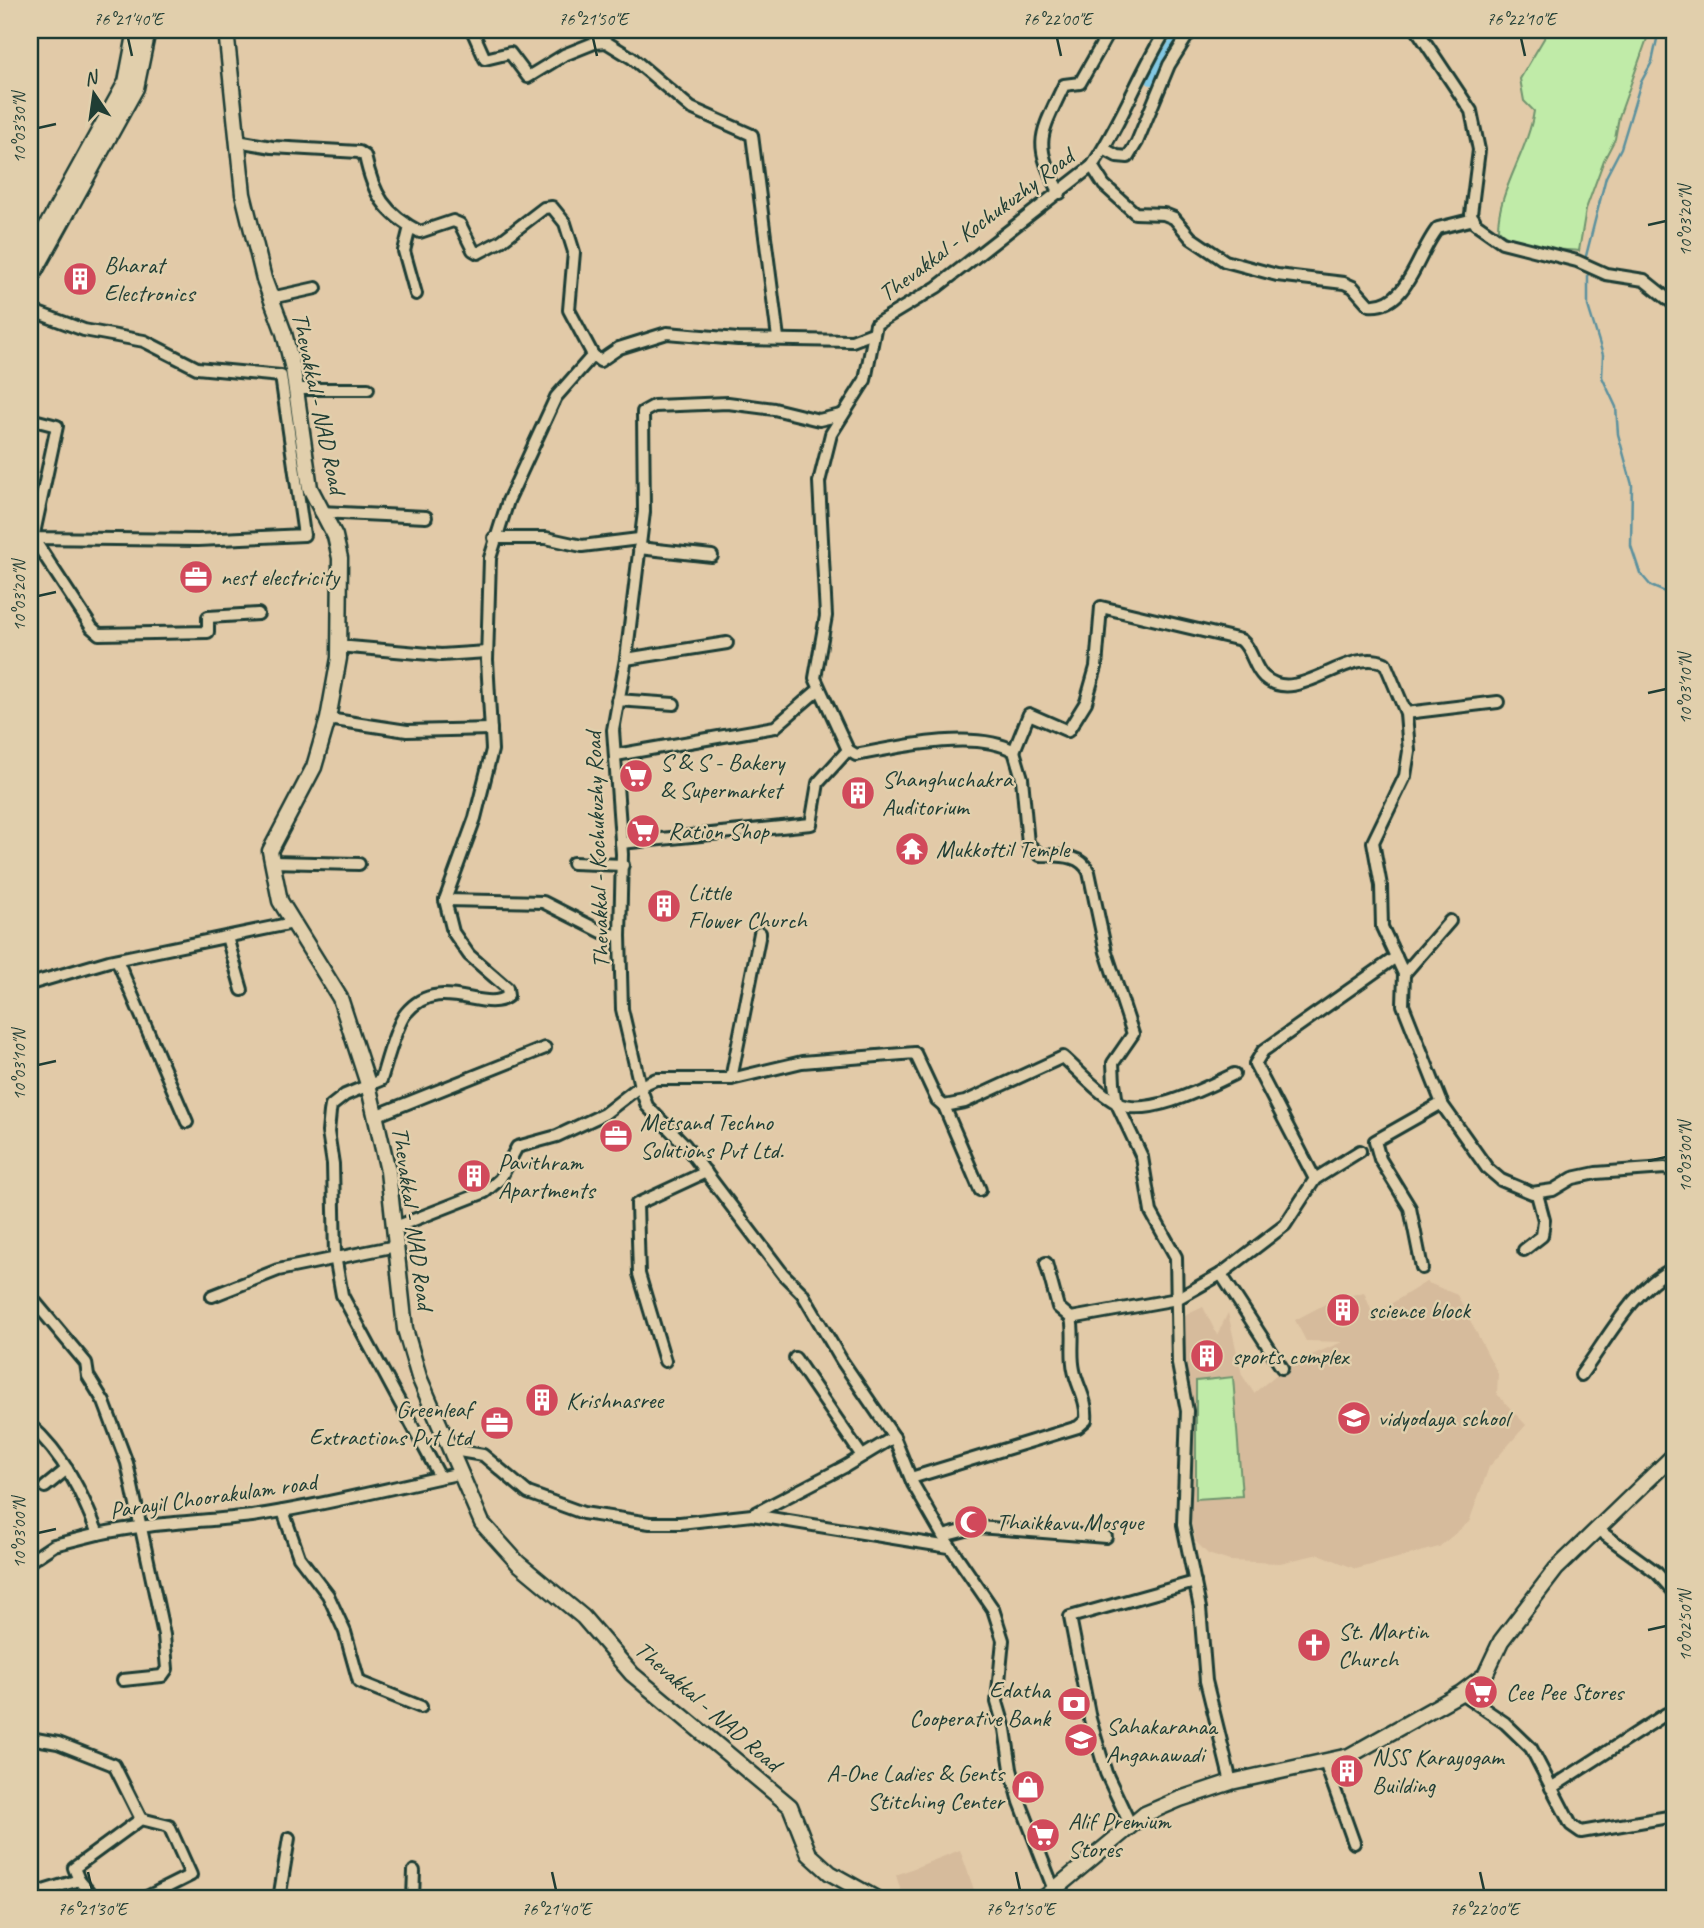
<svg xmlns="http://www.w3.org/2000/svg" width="1704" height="1928" font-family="Caveat,sans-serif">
  <rect width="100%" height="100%" fill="#e2caa8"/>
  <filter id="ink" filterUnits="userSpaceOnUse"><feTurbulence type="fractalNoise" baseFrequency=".0143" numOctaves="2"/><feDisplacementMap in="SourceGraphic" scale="14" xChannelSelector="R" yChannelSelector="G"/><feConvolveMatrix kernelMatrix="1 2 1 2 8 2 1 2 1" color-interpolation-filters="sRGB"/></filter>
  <g filter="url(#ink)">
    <g fill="#d6bb9c">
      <polygon points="1426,1282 1457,1295 1498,1374 1497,1394 1526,1425 1489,1467 1469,1522 1439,1547 1356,1569 1319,1554 1280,1563 1230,1561 1208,1554 1196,1542 1185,1496 1192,1463 1182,1337 1184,1316 1203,1307 1217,1335 1228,1313 1242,1375 1254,1393 1288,1365 1342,1342 1306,1341 1295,1320 1333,1300 1364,1292 1373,1315"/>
      <polygon points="960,1850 977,1898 903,1898 896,1875"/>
    </g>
    <g fill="#c0eba8" stroke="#70946e" stroke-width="2">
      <path d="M1549 30H1650L1619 117 1615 139 1604 160 1586 209 1579 251C1556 249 1514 248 1498 229 1498 191 1528 151 1534 111L1524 101 1520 79Z"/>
      <polygon points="1233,1377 1242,1496 1196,1499 1196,1381"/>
    </g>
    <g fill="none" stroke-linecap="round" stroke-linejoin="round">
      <g stroke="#5b919e" stroke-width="2.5">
        <polyline points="1586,256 1606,177 1621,148 1641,82 1652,62 1659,30"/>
        <polyline points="1588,275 1588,306 1603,355 1602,377 1616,407 1618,434 1632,485 1631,546 1640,573 1651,586 1665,592 1674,589"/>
      </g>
      <polyline stroke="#83c9e4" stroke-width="10" points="1151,80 1182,30"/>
      <g stroke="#1f3d34" stroke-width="16">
        <g id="minor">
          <polyline points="472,30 485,59 510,53 528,77 564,55 594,43 606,42 632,58 691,108 752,135 778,338"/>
          <path d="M1166 30C1139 74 1121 124 1092 166L937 287 876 324 865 380 831 434 819 482 826 616 815 678 848 750 856 755C897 747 976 729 1014 751L1022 778 1028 844 1040 855C1058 856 1080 853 1089 872L1106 952 1133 1034 1113 1063 1114 1083 1117 1104 1142 1157 1151 1212 1176 1257 1178 1364 1187 1411 1183 1525 1200 1608 1206 1681 1231 1782"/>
          <polyline points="1417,30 1471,111 1479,150 1471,214 1475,223 1502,242 1577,261 1606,274 1644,280 1674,304"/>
          <path d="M237 141 272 147 359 152 365 156C373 194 385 214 420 232L453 221 460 224 473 250 478 253 501 241 544 208 552 207 565 223 574 252 569 310 593 355 600 361 619 348 667 333 738 339 852 341 873 333"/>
          <polyline points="1104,149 1117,156 1128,157 1137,142 1169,65 1191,30"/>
          <path d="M1092 166 1104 185 1135 213 1164 214 1174 218 1191 238 1225 261 1277 275 1344 283 1353 287 1369 305C1408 309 1417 253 1438 228L1474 219"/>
          <path d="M1060 193C1032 142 1040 136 1064 85L1080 83 1110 30"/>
          <polyline points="410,227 404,251 416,294"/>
          <polyline points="271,298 316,288"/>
          <polyline points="30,310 84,330 144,341 197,368 281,376 304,535 198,540 33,538 57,426 30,419"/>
          <polyline points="294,389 368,389"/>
          <polyline points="841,415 819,420 774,409 728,403 654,406 643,412 644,512 626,659 613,730 622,854 620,936 622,1009 640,1086 647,1106 685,1145 783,1274 802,1293 842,1361 894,1437 913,1484 943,1536 993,1609 1003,1640 997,1702 1005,1729 1011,1769 1020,1802 1054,1890"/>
          <polyline points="320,512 426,517"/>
          <polyline points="33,538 92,628 99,634 208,632 208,617 258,614"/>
          <polyline points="494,538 546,538 582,546 639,539"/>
          <polyline points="639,548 712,556"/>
          <polyline points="338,646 441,655 487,652"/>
          <polyline points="626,659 727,643"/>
          <polyline points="617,700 674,704"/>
          <polyline points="1406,713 1498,702"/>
          <polyline points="328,719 407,731 491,729"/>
          <path d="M1014 751 1029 714 1068 731 1086 702 1096 667 1101 607 1241 640C1253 650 1253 667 1264 677 1298 707 1346 646 1385 663L1406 713 1409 751 1405 776 1373 842 1381 886 1382 927 1404 974 1403 1005 1443 1106 1487 1168 1501 1180 1532 1193 1553 1190 1573 1178 1596 1173 1665 1168 1674 1172"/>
          <polyline points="616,755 775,727 818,690"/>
          <polyline points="621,843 811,824 818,783 848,750"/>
          <polyline points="271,862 359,864"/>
          <polyline points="573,863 623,865"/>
          <polyline points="445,900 543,902 602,932 620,936"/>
          <polyline points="227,937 242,990"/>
          <polyline points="118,962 187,1122"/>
          <polyline points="1404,974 1450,921"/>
          <polyline points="30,984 109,961 293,923"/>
          <polyline points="731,1079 760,933"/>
          <polyline points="944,1106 980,1190"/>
          <polyline points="375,1116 545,1048"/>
          <polyline points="1315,1179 1255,1064 1263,1051 1396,957"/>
          <path d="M393 1228 485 1192 500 1179 517 1147 557 1136 604 1114 640 1086 656 1079H731L802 1062 915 1053 937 1100 944 1106 965 1102 1063 1057C1080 1072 1098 1093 1117 1103 1146 1119 1207 1087 1234 1074"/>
          <polyline points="1524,1250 1542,1236 1544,1220 1537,1194"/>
          <polyline points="1046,1263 1058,1307 1071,1318 1177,1299 1221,1274 1285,1225 1315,1179 1360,1151"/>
          <polyline points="1422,1268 1410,1208 1380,1159 1375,1141 1442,1103"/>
          <polyline points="1221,1274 1282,1368"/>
          <polyline points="30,1296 86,1363 88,1376 104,1402 127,1463 164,1635 167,1669 162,1676 123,1680"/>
          <polyline points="212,1296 278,1270 396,1246"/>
          <polyline points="795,1358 862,1456"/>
          <polyline points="665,1361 639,1274 637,1204 706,1172"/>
          <path d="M1581 1375C1607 1340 1634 1287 1674 1268"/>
          <path d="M30 1425C64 1455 82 1493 98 1534 149 1523 200 1522 252 1516 322 1506 392 1487 462 1473"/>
          <polyline points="453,1450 483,1455 528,1493 583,1513 650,1523 680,1523 752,1515 846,1466 894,1437"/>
          <path d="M440 1477 342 1295 335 1256 333 1164 328 1132 330 1112 331 1106 345 1095 381 1080C386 1064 396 1025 406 1013 439 973 485 1015 508 996L507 988 469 955 453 932 445 900 475 818 492 750 487 660 490 558 508 501 556 397 593 355"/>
          <path d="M911 1478 1078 1427 1086 1420C1088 1400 1077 1387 1074 1370 1070 1352 1075 1335 1071 1318"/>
          <polyline points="45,1487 67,1469"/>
          <polyline points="283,1511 299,1557 328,1595 345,1632 359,1682 421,1707"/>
          <polyline points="752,1515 949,1547"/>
          <polyline points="1597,1529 1656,1572 1674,1592"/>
          <polyline points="943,1536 978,1527 1106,1537"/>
          <polyline points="30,1561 54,1545 98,1534"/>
          <polyline points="1461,1693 1505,1723 1531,1748 1571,1825 1581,1832 1674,1816"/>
          <polyline points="30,1738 58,1743 114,1765 141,1819"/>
          <polyline points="1325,1762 1354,1843"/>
          <polyline points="1551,1788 1666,1714"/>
          <polyline points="1131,1826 1106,1773 1090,1719 1070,1617 1195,1582"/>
          <polyline points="79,1880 74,1868 141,1819 169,1826 191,1875 145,1898"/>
          <polyline points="30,1895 79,1880 94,1898"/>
          <polyline points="282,1898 280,1893 289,1838"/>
          <polyline points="413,1898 414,1871"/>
        </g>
      </g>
      <g stroke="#1f3d34" stroke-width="19">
        <g id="major">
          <polyline points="226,30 243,194 264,279 284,333 293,369 310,488 335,536 340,558 339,658 328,719 314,767 270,851 280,901 340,998 368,1084 388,1171 405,1329 419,1377 482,1523 518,1563 583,1617 632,1674 790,1806 809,1854 830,1873 875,1898"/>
          <polyline points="30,256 126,82 136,30"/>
          <polyline points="30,280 136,88 148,30"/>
          <polyline points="1044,1898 1145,1814 1180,1799 1231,1782 1349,1756 1461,1693 1485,1675 1501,1641 1556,1569 1674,1455"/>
        </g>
      </g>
      <use href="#minor" stroke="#e1cfac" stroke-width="10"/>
      <use href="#major" stroke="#e1cfac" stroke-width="14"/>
    </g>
  </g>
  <path fill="none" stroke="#1f3d34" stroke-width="2.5" d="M128 38 132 56M593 38 597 56M1057 38 1061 56M1521 38 1525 56M38 128 56 124M1648 225 1666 221M38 596 56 592M1648 693 1666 689M38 1065 56 1061M1648 1161 1666 1157M38 1533 56 1529M1648 1630 1666 1626M88 1872 92 1890M552 1872 556 1890M1016 1872 1020 1890M1480 1872 1484 1890"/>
  <defs>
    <g id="building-disc" transform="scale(1.75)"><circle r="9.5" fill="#d1495b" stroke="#e1cfac"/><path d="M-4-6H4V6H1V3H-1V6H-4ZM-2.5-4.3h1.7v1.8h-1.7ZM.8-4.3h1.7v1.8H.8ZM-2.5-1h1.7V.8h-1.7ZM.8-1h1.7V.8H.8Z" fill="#fff"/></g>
    <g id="office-disc" transform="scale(1.75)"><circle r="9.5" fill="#d1495b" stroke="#e1cfac"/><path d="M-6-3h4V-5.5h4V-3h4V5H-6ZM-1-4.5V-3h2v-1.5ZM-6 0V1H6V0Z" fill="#fff"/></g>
    <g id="supermarket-disc" transform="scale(1.75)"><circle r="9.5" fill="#d1495b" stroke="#e1cfac"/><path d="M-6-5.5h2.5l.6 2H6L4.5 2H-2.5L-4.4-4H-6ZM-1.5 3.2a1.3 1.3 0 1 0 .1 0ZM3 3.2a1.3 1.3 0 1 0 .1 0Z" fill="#fff"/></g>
    <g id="temple-disc" transform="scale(1.75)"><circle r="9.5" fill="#d1495b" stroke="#e1cfac"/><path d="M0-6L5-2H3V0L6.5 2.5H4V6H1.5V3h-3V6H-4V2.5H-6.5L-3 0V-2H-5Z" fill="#fff"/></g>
    <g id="school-disc" transform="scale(1.75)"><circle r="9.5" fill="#d1495b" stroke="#e1cfac"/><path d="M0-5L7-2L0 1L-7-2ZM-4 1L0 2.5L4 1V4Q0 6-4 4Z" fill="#fff"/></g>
    <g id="mosque-disc" transform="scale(1.75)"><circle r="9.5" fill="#d1495b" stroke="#e1cfac"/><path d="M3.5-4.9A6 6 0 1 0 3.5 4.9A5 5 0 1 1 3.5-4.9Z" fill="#fff"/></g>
    <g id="church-disc" transform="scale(1.75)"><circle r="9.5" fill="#d1495b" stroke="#e1cfac"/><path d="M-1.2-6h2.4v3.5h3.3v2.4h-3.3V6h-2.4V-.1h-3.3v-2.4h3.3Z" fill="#fff"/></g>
    <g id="bank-disc" transform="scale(1.75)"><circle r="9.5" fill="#d1495b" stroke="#e1cfac"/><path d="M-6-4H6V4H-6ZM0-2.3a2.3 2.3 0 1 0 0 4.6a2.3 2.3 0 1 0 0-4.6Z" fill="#fff"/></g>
    <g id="shop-disc" transform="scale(1.75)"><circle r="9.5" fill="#d1495b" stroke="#e1cfac"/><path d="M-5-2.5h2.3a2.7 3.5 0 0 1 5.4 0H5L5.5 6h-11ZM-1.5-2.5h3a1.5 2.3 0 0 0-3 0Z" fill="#fff"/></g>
  </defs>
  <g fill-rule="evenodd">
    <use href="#building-disc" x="80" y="279"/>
    <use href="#office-disc" x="196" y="577"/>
    <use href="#supermarket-disc" x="636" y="776"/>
    <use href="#building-disc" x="858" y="793"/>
    <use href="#supermarket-disc" x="643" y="831"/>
    <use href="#temple-disc" x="912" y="849"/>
    <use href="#building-disc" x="664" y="906"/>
    <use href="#office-disc" x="616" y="1136"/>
    <use href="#building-disc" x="474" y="1176"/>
    <use href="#building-disc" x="1343" y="1310"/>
    <use href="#building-disc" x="1207" y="1356"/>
    <use href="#building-disc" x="542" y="1400"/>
    <use href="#school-disc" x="1354" y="1418"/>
    <use href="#office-disc" x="497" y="1423"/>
    <use href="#mosque-disc" x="971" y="1522"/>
    <use href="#church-disc" x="1314" y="1645"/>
    <use href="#supermarket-disc" x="1481" y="1692"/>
    <use href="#bank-disc" x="1074" y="1704"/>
    <use href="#school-disc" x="1081" y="1740"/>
    <use href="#building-disc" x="1347" y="1771"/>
    <use href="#shop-disc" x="1028" y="1787"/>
    <use href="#supermarket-disc" x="1043" y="1835"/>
  </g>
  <g text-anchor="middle" stroke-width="5" stroke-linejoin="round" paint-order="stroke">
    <g font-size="24" fill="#1f3d34" stroke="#e1cfac">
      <text transform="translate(976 225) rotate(-37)" y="8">Thevakkal - Kochukuzhy Road</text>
      <text transform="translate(319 403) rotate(78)" y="8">Thevakkal - NAD Road</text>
      <text transform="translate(597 850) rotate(-92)" y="8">Thevakkal - Kochukuzhy Road</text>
      <text transform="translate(413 1218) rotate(82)" y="8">Thevakkal - NAD Road</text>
      <text transform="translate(213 1496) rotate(-8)" y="8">Parayil Choorakulam road</text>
      <text transform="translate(708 1706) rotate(41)" y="8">Thevakkal - NAD Road</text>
    </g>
    <g font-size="24" fill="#1f3d34" stroke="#e1cfac" text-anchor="start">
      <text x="104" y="273">Bharat<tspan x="104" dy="28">Electronics</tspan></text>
      <text x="220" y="585">nest electricity</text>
      <text x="660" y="770">S &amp; S - Bakery<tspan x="660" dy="28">&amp; Supermarket</tspan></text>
      <text x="882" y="787">Shanghuchakra<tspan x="882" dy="28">Auditorium</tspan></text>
      <text x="668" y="839">Ration Shop</text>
      <text x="936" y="857">Mukkottil Temple</text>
      <text x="688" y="900">Little<tspan x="688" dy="28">Flower Church</tspan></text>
      <text x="640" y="1130">Metsand Techno<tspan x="640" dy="28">Solutions Pvt Ltd.</tspan></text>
      <text x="498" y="1170">Pavithram<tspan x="498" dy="28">Apartments</tspan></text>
      <text x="1368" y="1318">science block</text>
      <text x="1232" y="1364">sports complex</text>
      <text x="566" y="1408">Krishnasree</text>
      <text x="472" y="1417" text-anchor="end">Greenleaf<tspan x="472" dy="28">Extractions Pvt Ltd</tspan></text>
      <text x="1378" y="1426">vidyodaya school</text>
      <text x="996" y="1530">Thaikkavu Mosque</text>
      <text x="1338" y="1639">St. Martin<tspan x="1338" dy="28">Church</tspan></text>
      <text x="1050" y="1698" text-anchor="end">Edatha<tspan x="1050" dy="28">Cooperative Bank</tspan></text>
      <text x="1506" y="1700">Cee Pee Stores</text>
      <text x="1106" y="1734">Sahakaranaa<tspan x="1106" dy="28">Anganawadi</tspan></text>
      <text x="1372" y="1765">NSS Karayogam<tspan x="1372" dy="28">Building</tspan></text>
      <text x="1004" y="1781" text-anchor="end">A-One Ladies &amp; Gents<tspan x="1004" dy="28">Stitching Center</tspan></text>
      <text x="1068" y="1829">Alif Premium<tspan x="1068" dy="28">Stores</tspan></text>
    </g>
  </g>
  <rect width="1704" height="1928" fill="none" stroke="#e1cfac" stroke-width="77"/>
  <g transform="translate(94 94) rotate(347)" stroke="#e1cfac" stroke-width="5" paint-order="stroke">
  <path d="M0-5L12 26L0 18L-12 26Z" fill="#1f3d34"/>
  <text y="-10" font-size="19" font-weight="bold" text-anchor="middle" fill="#1f3d34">N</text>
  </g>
  <rect x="38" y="38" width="1628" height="1852" fill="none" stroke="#1f3d34" stroke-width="2.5"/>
  <g font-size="18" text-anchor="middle" fill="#1f3d34">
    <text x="128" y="25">76°21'40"E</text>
    <text x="593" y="25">76°21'50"E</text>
    <text x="1057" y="25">76°22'00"E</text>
    <text x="1521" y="25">76°22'10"E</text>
    <text transform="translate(19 128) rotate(-90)" y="6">10°03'30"N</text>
    <text transform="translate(1685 221) rotate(-90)" y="6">10°03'20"N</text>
    <text transform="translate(19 596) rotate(-90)" y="6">10°03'20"N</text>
    <text transform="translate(1685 689) rotate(-90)" y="6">10°03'10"N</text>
    <text transform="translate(19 1065) rotate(-90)" y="6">10°03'10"N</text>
    <text transform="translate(1685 1157) rotate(-90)" y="6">10°03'00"N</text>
    <text transform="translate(19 1533) rotate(-90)" y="6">10°03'00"N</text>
    <text transform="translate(1685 1626) rotate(-90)" y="6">10°02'50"N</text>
    <text x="92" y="1915">76°21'30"E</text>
    <text x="556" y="1915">76°21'40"E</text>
    <text x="1020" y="1915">76°21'50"E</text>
    <text x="1484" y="1915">76°22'00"E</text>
  </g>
</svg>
